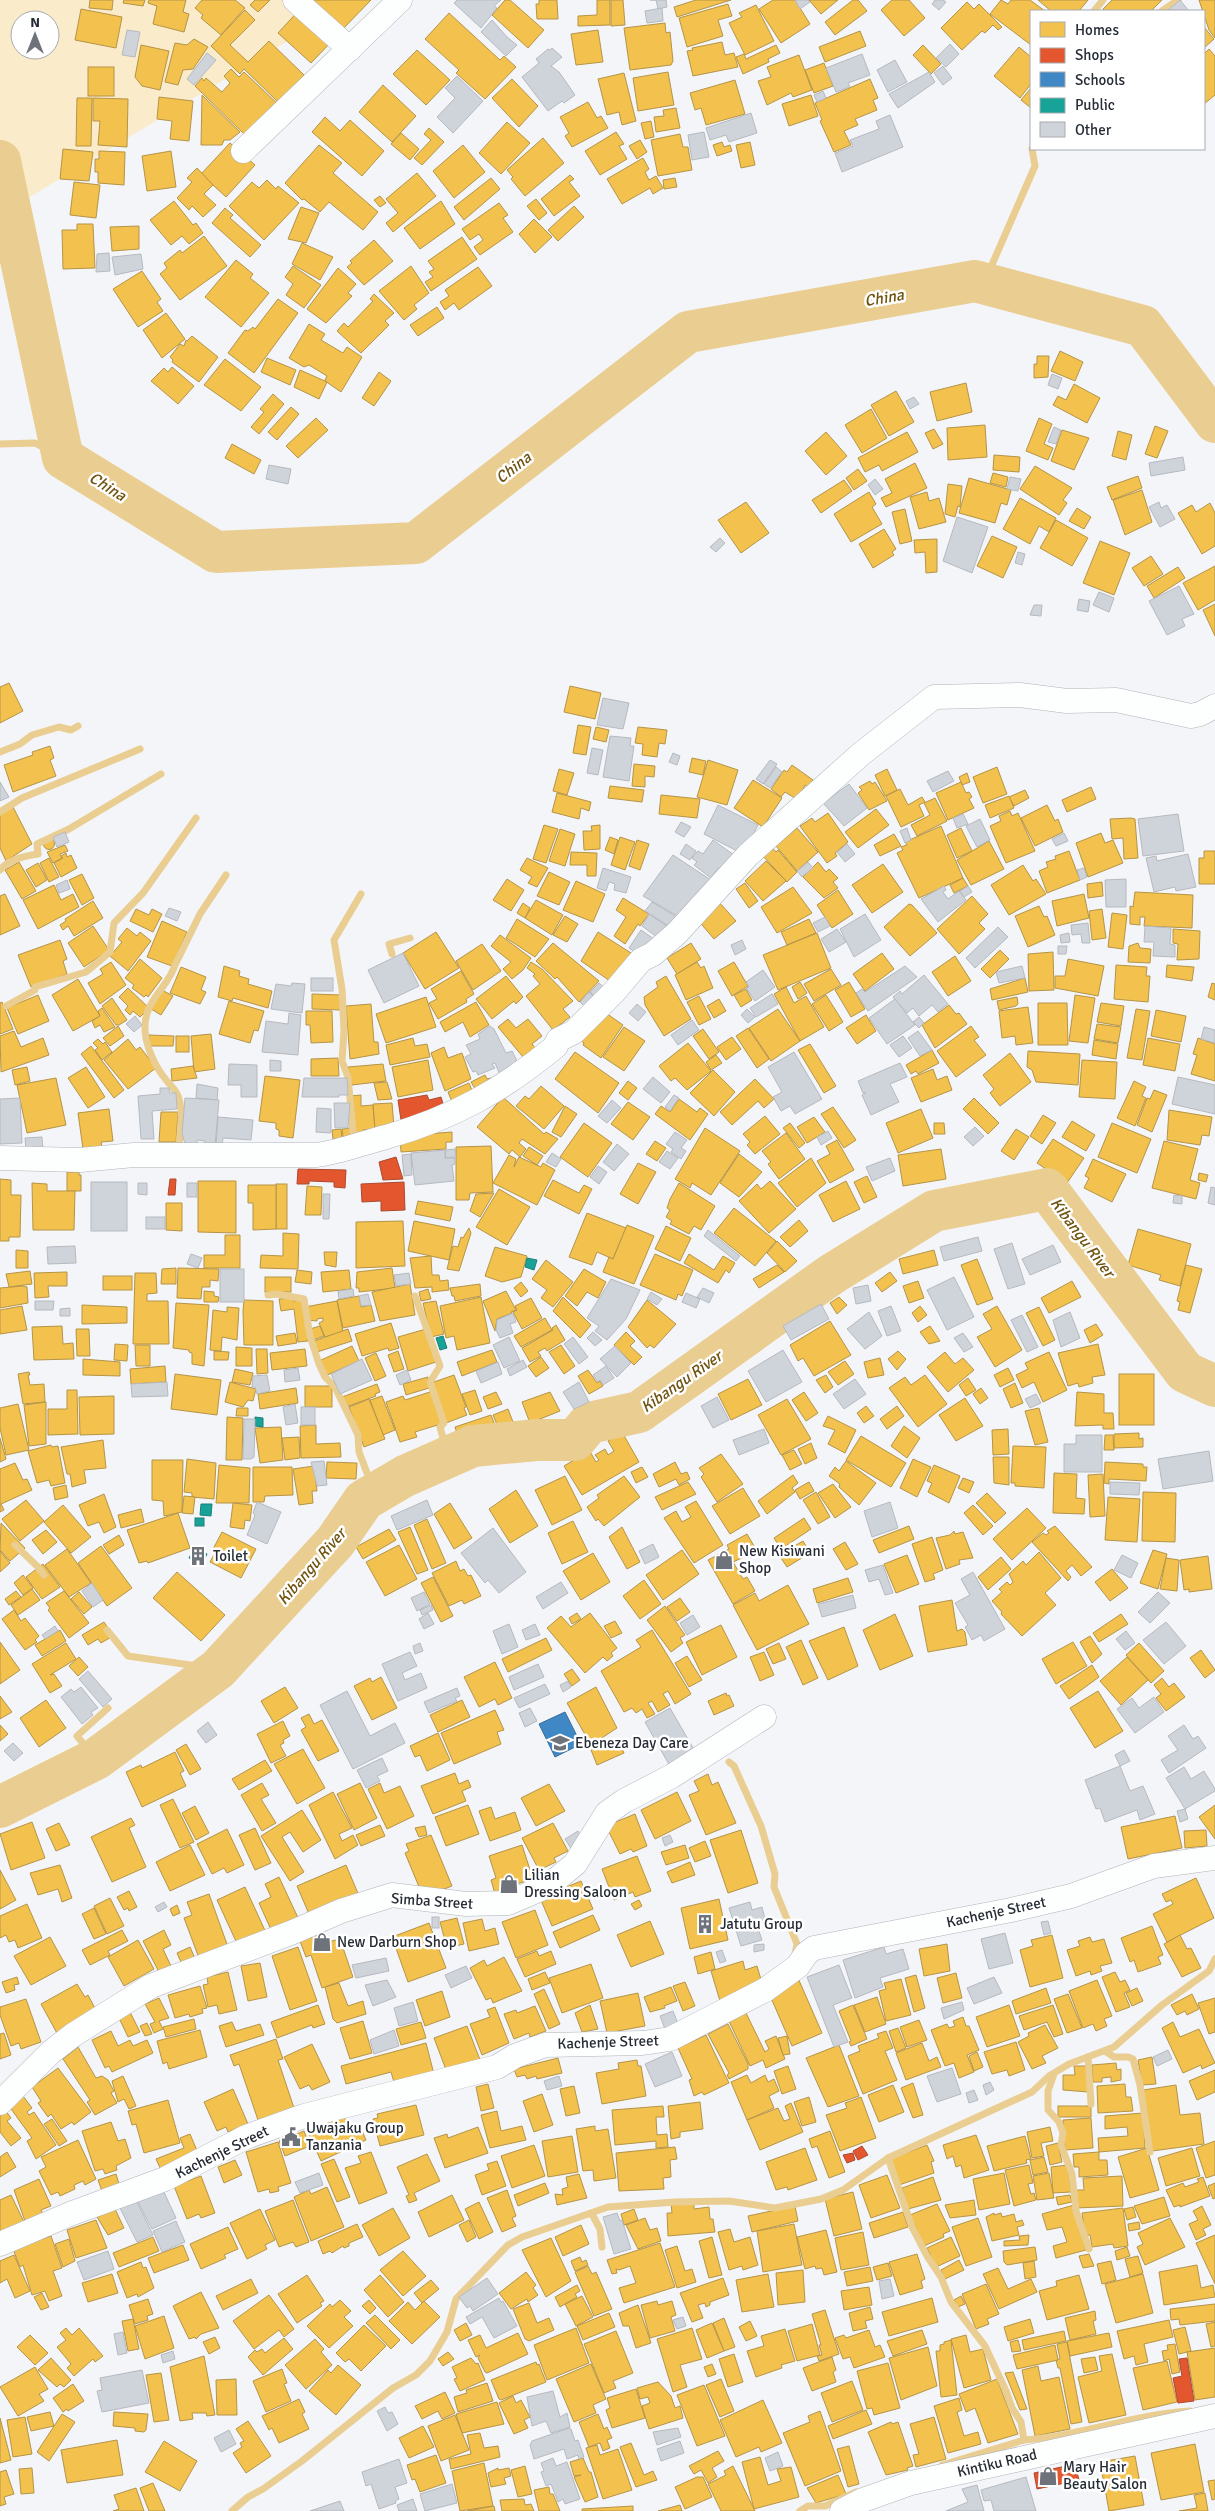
<svg xmlns="http://www.w3.org/2000/svg" width="1215" height="2511" font-family="Signika,sans-serif">
  <rect width="100%" height="100%" fill="#f3f5f8"/>
  <path fill="#faebcb" fill-rule="evenodd" d="M0 0H356L0 215ZM20 20H50V50H20Z"/>
  <g fill="#f2c14e" stroke="#b59447">
    <polygon points="90,0 113,0 112,10 89,8"/>
    <polygon points="124,0 145,0 143,6 123,3"/>
    <polygon points="149,0 186,0 183,12 189,14 184,32 153,24 157,6 148,3"/>
    <polygon points="202,0 235,0 245,8 221,35 201,18 203,15 195,8"/>
    <polygon points="255,0 270,0 258,12 250,5"/>
    <polygon points="306,0 371,0 340,32"/>
    <polygon points="505,0 510,0 544,30 528,48 492,15"/>
    <polygon points="539,0 557,0 558,19 537,19 536,4 539,4"/>
    <polygon points="597,0 610,0 610,25 578,26 578,16 597,15"/>
    <polygon points="611,0 623,0 625,25 611,26"/>
    <polygon points="696,0 731,0 677,17 674,7"/>
    <polygon points="773,0 795,0 810,24 781,43 759,9"/>
    <polygon points="809,0 838,0 821,14"/>
    <polygon points="853,0 858,0 867,11 835,35 825,22"/>
    <polygon points="892,0 909,0 925,18 904,36 881,10"/>
    <polygon points="1001,0 1008,4 1011,0 1030,0 1045,11 1031,11 1031,45 990,14"/>
    <polygon points="1038,0 1088,0 1079,11 1051,11"/>
    <polygon points="1112,0 1162,0 1151,11 1106,11 1103,9"/>
    <polygon points="1199,0 1215,0 1215,38 1209,30"/>
    <polygon points="967,2 974,9 979,4 1002,27 998,30 993,25 985,33 982,31 962,50 941,28"/>
    <polygon points="728,4 732,16 718,20 723,36 687,47 679,18"/>
    <polygon points="756,5 774,41 745,55 729,23 742,17 739,13"/>
    <polygon points="302,7 335,38 311,63 278,33"/>
    <polygon points="81,9 122,17 116,48 75,40"/>
    <polygon points="245,10 255,20 230,45 248,62 269,41 304,75 278,102 244,69 240,74 211,46"/>
    <polygon points="449,13 500,60 504,56 516,67 485,99 456,73 459,70 425,39"/>
    <polygon points="665,23 666,33 670,32 673,61 671,65 630,70 624,28"/>
    <polygon points="1204,27 1214,39 1204,48"/>
    <polygon points="598,30 603,62 576,65 571,34"/>
    <polygon points="860,31 866,46 825,62 819,47"/>
    <polygon points="194,39 208,47 193,69 183,70 178,85 165,82 175,43 187,45"/>
    <polygon points="722,42 725,55 734,53 738,67 693,76 687,51 693,50 692,48"/>
    <polygon points="141,45 169,51 160,90 142,86 135,77"/>
    <polygon points="776,45 780,53 768,59 769,62 743,74 736,57 744,54 746,59"/>
    <polygon points="923,45 941,64 931,74 913,55"/>
    <polygon points="1019,47 1031,57 1031,84 1020,98 994,76"/>
    <polygon points="1209,49 1215,56 1215,95 1204,104 1204,54"/>
    <polygon points="417,50 450,80 426,105 393,74"/>
    <polygon points="799,55 812,90 793,97 791,93 767,105 758,81 771,77 767,67"/>
    <polygon points="824,63 833,86 814,93 805,70"/>
    <rect x="88" y="67" width="26" height="29"/>
    <polygon points="231,69 239,77 244,72 281,107 245,135 195,86 202,78 204,81 206,78 222,92 230,83 224,76"/>
    <polygon points="668,72 674,105 638,111 633,78"/>
    <polygon points="624,73 636,121 622,125 619,112 607,115 598,79"/>
    <polygon points="512,79 538,106 519,127 492,98"/>
    <polygon points="870,79 878,98 873,100 877,110 855,119 858,125 844,131 851,145 834,152 820,121 822,120 815,103"/>
    <polygon points="735,80 745,114 706,125 701,108 695,110 690,93"/>
    <polygon points="383,85 416,116 392,142 359,112"/>
    <polygon points="1031,88 1031,108 1021,100"/>
    <polygon points="202,95 240,132 230,140 224,140 222,145 201,145"/>
    <polygon points="811,95 818,116 789,126 782,104"/>
    <polygon points="159,97 193,101 189,141 170,139 172,121 157,119"/>
    <polygon points="77,98 92,98 91,146 76,146"/>
    <polygon points="93,98 128,99 127,147 98,145 100,121 93,121"/>
    <polygon points="588,102 597,118 601,116 608,128 572,147 565,136 569,133 560,117"/>
    <polygon points="676,108 680,128 656,132 654,117 664,116 663,110"/>
    <polygon points="325,117 340,131 350,120 384,151 362,176 312,132"/>
    <polygon points="651,121 654,137 645,139 641,123"/>
    <polygon points="507,122 530,143 501,174 479,153"/>
    <polygon points="429,128 444,142 422,165 414,158 431,140 424,134"/>
    <polygon points="616,132 624,144 619,146 627,159 600,175 585,151"/>
    <polygon points="401,133 419,149 410,160 391,144"/>
    <polygon points="680,134 683,147 688,147 692,170 658,176 651,140"/>
    <polygon points="543,138 564,163 525,196 511,179 513,177 507,170"/>
    <polygon points="640,140 647,152 637,159 629,146"/>
    <polygon points="722,142 724,147 730,145 732,151 717,156 713,145"/>
    <polygon points="750,142 755,165 741,168 736,145"/>
    <polygon points="230,143 255,165 226,197 201,174"/>
    <polygon points="319,145 342,163 333,173 378,212 363,230 329,202 320,212 304,199 302,200 285,183"/>
    <polygon points="463,145 485,172 454,198 433,171"/>
    <polygon points="63,149 93,152 89,181 60,179"/>
    <polygon points="99,151 125,152 124,185 98,183 98,172 95,172 95,159 99,159"/>
    <polygon points="171,151 176,187 147,191 142,156"/>
    <polygon points="643,158 649,169 645,172 649,180 656,176 663,188 653,194 650,188 622,204 607,179"/>
    <polygon points="197,168 213,185 204,194 216,205 203,217 192,206 189,210 177,198 192,182 187,178"/>
    <polygon points="417,173 436,196 393,232 386,223 398,213 386,199"/>
    <polygon points="570,175 574,179 569,182 580,196 554,216 541,199"/>
    <polygon points="491,178 500,189 464,220 454,207"/>
    <polygon points="675,178 677,187 664,189 663,180"/>
    <polygon points="267,180 276,189 278,186 299,203 264,240 229,206 252,182 259,188"/>
    <polygon points="74,182 100,185 96,218 70,215"/>
    <polygon points="380,196 386,203 380,207 374,200"/>
    <polygon points="536,199 547,213 539,220 527,206"/>
    <polygon points="174,201 193,225 196,223 203,233 189,244 182,236 171,245 150,220"/>
    <polygon points="441,201 455,224 420,249 404,228"/>
    <polygon points="499,203 508,215 503,218 513,232 480,255 474,247 483,240 479,234 470,240 462,229"/>
    <polygon points="574,206 584,217 558,241 548,230"/>
    <polygon points="301,207 319,213 306,243 288,239"/>
    <polygon points="225,208 233,215 230,218 261,245 250,257 212,223"/>
    <polygon points="534,219 552,237 535,253 519,234"/>
    <polygon points="77,224 93,224 95,268 63,269 62,230 77,230"/>
    <polygon points="139,226 139,249 112,251 110,227"/>
    <polygon points="204,236 227,266 180,300 160,274 167,268 164,263 180,250 182,253"/>
    <polygon points="462,237 477,259 431,291 425,282 433,277 429,272 434,269 428,261"/>
    <polygon points="374,240 393,261 364,285 347,267 352,263 350,261"/>
    <polygon points="302,243 333,257 320,280 292,264"/>
    <polygon points="236,260 253,274 250,278 269,293 241,327 205,297"/>
    <polygon points="293,266 321,285 304,308 286,295 293,284 285,277"/>
    <polygon points="411,266 429,293 414,305 417,309 404,320 379,291"/>
    <polygon points="478,267 492,286 459,310 454,303 445,310 440,302 449,296 445,290"/>
    <polygon points="338,268 356,284 348,293 352,296 326,323 307,309"/>
    <polygon points="142,271 161,299 157,302 163,311 138,327 113,289"/>
    <polygon points="374,294 394,313 385,321 389,325 361,353 337,331 344,323 348,327 373,301 370,299"/>
    <polygon points="278,299 298,313 254,373 228,353 245,330 248,331 253,327 255,329"/>
    <polygon points="437,307 444,318 418,336 410,325"/>
    <polygon points="166,313 185,339 162,358 143,330"/>
    <polygon points="309,324 325,334 321,340 343,353 347,347 362,357 341,392 328,383 325,380 327,376 309,365 304,367 289,358"/>
    <polygon points="192,336 218,357 199,382 172,362 173,360 170,357 180,344 184,346 186,340 187,341"/>
    <polygon points="1060,351 1083,362 1075,381 1051,371"/>
    <polygon points="1037,356 1049,356 1048,377 1034,378 1034,364 1037,364"/>
    <polygon points="267,358 296,370 290,385 261,372"/>
    <polygon points="225,359 261,387 241,411 204,385"/>
    <polygon points="172,367 194,386 178,404 151,381 164,368 168,372"/>
    <polygon points="300,370 327,382 319,399 294,387"/>
    <polygon points="379,372 391,381 374,406 362,398"/>
    <polygon points="966,383 972,412 937,421 930,392"/>
    <polygon points="1074,384 1100,398 1087,423 1053,405 1058,396 1066,400"/>
    <polygon points="896,391 914,422 889,436 871,405"/>
    <polygon points="273,394 284,404 259,434 251,427 264,412 260,409"/>
    <polygon points="291,407 299,414 277,440 268,432"/>
    <polygon points="871,409 887,438 862,453 845,425"/>
    <polygon points="316,418 328,430 298,458 286,446"/>
    <polygon points="1039,418 1052,424 1044,444 1053,448 1048,460 1026,451"/>
    <polygon points="985,425 987,457 948,460 947,428"/>
    <polygon points="1155,426 1168,431 1157,458 1145,454"/>
    <polygon points="934,429 943,444 933,449 925,433"/>
    <polygon points="1062,430 1089,438 1074,470 1051,461"/>
    <polygon points="1118,431 1132,435 1126,460 1112,456"/>
    <polygon points="826,432 847,456 826,475 805,451"/>
    <polygon points="907,432 918,452 882,471 879,465 865,472 858,458"/>
    <polygon points="232,444 261,460 254,474 225,458"/>
    <polygon points="994,455 1020,457 1019,472 993,470"/>
    <polygon points="915,463 927,488 886,507 881,498 892,493 885,479"/>
    <polygon points="1035,466 1072,488 1063,500 1067,503 1059,515 1020,489"/>
    <polygon points="858,469 867,481 854,490 846,478"/>
    <polygon points="993,473 1008,477 1006,487 990,483"/>
    <polygon points="1138,476 1142,488 1112,500 1107,487"/>
    <polygon points="969,478 1011,490 1007,505 1001,503 995,523 959,513"/>
    <polygon points="844,480 852,491 821,513 812,500"/>
    <polygon points="948,484 962,486 960,507 958,506 955,517 945,514"/>
    <polygon points="1142,490 1152,522 1125,535 1113,500"/>
    <polygon points="869,492 876,504 872,507 882,524 851,542 834,514"/>
    <polygon points="927,492 929,501 939,498 946,522 919,529 910,497"/>
    <polygon points="1020,498 1056,518 1049,532 1039,526 1030,544 1003,529"/>
    <polygon points="746,502 769,533 741,553 718,520"/>
    <polygon points="1210,503 1215,513 1215,546 1202,554 1178,513 1192,505 1196,512"/>
    <polygon points="1077,508 1091,517 1084,529 1069,521"/>
    <polygon points="905,509 912,541 900,544 892,512"/>
    <polygon points="1056,520 1088,538 1072,566 1040,548"/>
    <polygon points="884,529 896,549 892,552 894,555 873,568 859,544"/>
    <polygon points="992,536 1017,547 1003,578 977,566"/>
    <polygon points="937,539 937,572 926,573 925,552 915,553 914,540"/>
    <polygon points="1100,541 1130,553 1114,595 1083,583"/>
    <polygon points="1151,556 1163,574 1144,586 1132,568"/>
    <polygon points="1215,566 1215,600 1198,610 1183,583"/>
    <polygon points="1178,567 1185,578 1154,598 1147,586"/>
    <polygon points="1215,604 1215,636 1203,610"/>
    <polygon points="9,683 23,711 0,723 0,687"/>
    <polygon points="570,686 601,693 595,719 564,712"/>
    <polygon points="578,725 591,727 586,755 573,753"/>
    <polygon points="596,727 609,730 606,742 593,739"/>
    <polygon points="638,727 667,730 665,744 659,743 657,757 642,755 643,744 635,743"/>
    <polygon points="50,746 54,758 50,760 56,776 13,792 4,765 33,755 32,752"/>
    <polygon points="692,758 706,761 703,775 689,772"/>
    <polygon points="708,760 738,770 727,805 697,797"/>
    <polygon points="634,764 655,766 654,777 645,776 645,787 632,786"/>
    <polygon points="792,765 813,780 808,787 805,785 798,800 785,792 781,797 771,789 784,770 787,772"/>
    <polygon points="997,767 1007,794 983,803 973,777"/>
    <polygon points="559,769 574,773 567,795 553,791"/>
    <polygon points="887,769 897,790 885,796 875,775"/>
    <polygon points="967,773 970,782 962,785 959,777"/>
    <polygon points="753,780 782,798 763,827 734,808"/>
    <polygon points="870,781 872,784 875,782 887,801 869,810 858,793 862,790 859,787"/>
    <polygon points="961,782 966,793 969,792 972,797 969,799 974,808 948,820 936,793"/>
    <polygon points="610,786 644,790 642,802 608,798"/>
    <polygon points="1091,787 1096,799 1067,812 1062,800"/>
    <polygon points="900,789 908,805 922,797 925,802 919,805 924,816 901,827 886,796"/>
    <polygon points="1025,790 1029,798 1014,806 1009,797"/>
    <polygon points="557,793 591,802 589,811 581,808 579,819 552,812"/>
    <polygon points="661,795 700,799 697,818 659,814"/>
    <polygon points="1009,796 1014,808 990,818 985,805"/>
    <polygon points="935,798 947,821 917,836 911,825 930,815 924,803"/>
    <polygon points="1047,805 1055,821 1058,819 1063,832 1035,846 1021,818"/>
    <polygon points="13,807 32,844 6,861 0,848 0,814"/>
    <polygon points="876,809 889,825 858,848 845,832"/>
    <polygon points="1010,811 1012,816 1018,813 1035,851 1006,863 990,826 1001,821 999,816"/>
    <polygon points="828,813 848,842 835,853 837,856 827,863 800,826 812,818 815,822"/>
    <polygon points="1131,818 1135,819 1138,858 1124,859 1123,838 1112,839 1110,819"/>
    <polygon points="544,825 558,829 546,863 533,859"/>
    <polygon points="600,825 600,849 584,850 583,831 592,831 591,826"/>
    <polygon points="941,826 963,878 919,898 897,853 903,850 901,847 907,845 905,842"/>
    <polygon points="797,828 818,852 797,871 776,846"/>
    <polygon points="961,828 972,851 957,858 947,835"/>
    <polygon points="560,829 575,834 565,866 549,861"/>
    <polygon points="1101,833 1105,843 1113,840 1123,863 1088,877 1076,843"/>
    <polygon points="894,834 901,846 880,856 874,845"/>
    <polygon points="610,837 618,840 614,854 605,850"/>
    <polygon points="620,837 635,842 625,870 611,865"/>
    <circle cx="49" cy="844" r="5.5"/>
    <polygon points="637,840 649,844 640,870 629,866"/>
    <polygon points="989,841 1004,869 971,885 957,860"/>
    <polygon points="65,845 68,851 60,854 62,858 53,863 47,852"/>
    <polygon points="771,846 776,852 778,850 797,872 787,882 761,854"/>
    <polygon points="1069,851 1080,880 1047,893 1039,871 1048,867 1046,862 1056,859 1055,856"/>
    <polygon points="1204,851 1215,851 1215,884 1199,884 1199,858 1204,858"/>
    <polygon points="571,852 597,853 596,876 587,876 587,865 570,865"/>
    <polygon points="66,853 67,857 71,855 77,868 61,877 54,863 63,858 61,856"/>
    <polygon points="49,858 59,877 49,882 40,863"/>
    <polygon points="527,858 548,868 537,887 528,883 532,877 520,870"/>
    <polygon points="766,861 786,881 763,901 745,881"/>
    <polygon points="19,862 36,891 22,899 5,870"/>
    <polygon points="818,862 826,872 829,869 838,878 833,882 838,888 824,898 803,877"/>
    <polygon points="38,863 47,880 36,887 26,870"/>
    <polygon points="883,864 903,892 872,913 852,885"/>
    <polygon points="1023,865 1033,881 1036,879 1046,894 1009,915 991,885"/>
    <polygon points="549,872 570,882 559,905 537,896"/>
    <polygon points="82,874 94,898 82,905 69,880"/>
    <polygon points="963,878 968,886 954,893 950,885"/>
    <polygon points="507,879 524,890 511,911 493,900"/>
    <polygon points="576,881 605,894 593,922 563,910"/>
    <polygon points="1102,882 1103,896 1088,898 1087,884"/>
    <polygon points="745,883 758,901 749,908 736,889"/>
    <polygon points="54,885 61,900 73,894 79,907 38,929 23,900"/>
    <polygon points="793,887 812,913 777,933 761,907"/>
    <polygon points="838,890 853,914 832,928 817,905"/>
    <polygon points="1135,892 1193,895 1192,928 1144,926 1145,917 1140,917 1140,925 1130,924 1130,906 1133,907"/>
    <polygon points="5,894 20,926 0,935 0,896"/>
    <polygon points="1084,894 1089,918 1057,926 1052,901"/>
    <polygon points="972,896 988,914 979,923 985,929 959,954 937,929"/>
    <polygon points="623,898 649,914 640,926 638,924 625,944 614,936 626,917 616,910"/>
    <polygon points="536,900 563,915 552,935 525,918"/>
    <polygon points="93,901 103,918 74,936 68,926 63,930 60,925 66,921 65,919"/>
    <polygon points="718,901 736,921 714,939 697,919"/>
    <polygon points="523,903 530,908 525,918 517,913"/>
    <polygon points="909,904 912,905 937,933 910,956 884,927"/>
    <polygon points="1039,906 1044,917 1047,916 1055,935 1028,947 1015,916"/>
    <polygon points="136,909 149,915 152,909 162,914 153,932 130,921"/>
    <polygon points="1102,909 1106,938 1092,940 1089,911"/>
    <polygon points="1112,913 1127,915 1123,949 1108,947"/>
    <polygon points="565,916 578,924 567,942 553,935"/>
    <polygon points="517,919 549,939 535,957 506,938"/>
    <polygon points="809,919 816,933 787,945 781,932"/>
    <polygon points="162,921 187,932 172,966 147,957"/>
    <polygon points="93,926 109,950 84,967 68,943"/>
    <polygon points="127,928 137,936 140,932 151,941 128,971 110,956 122,942 118,939"/>
    <polygon points="1173,929 1200,931 1199,959 1177,960 1178,944 1173,943"/>
    <polygon points="436,932 459,968 425,989 403,953"/>
    <polygon points="598,932 631,953 613,983 581,961"/>
    <polygon points="817,933 831,968 778,990 763,955"/>
    <polygon points="500,935 531,958 523,970 512,979 503,969 511,962 491,946"/>
    <polygon points="60,940 67,959 63,961 67,974 31,987 18,955"/>
    <polygon points="553,943 599,981 579,1002 557,977 555,979 536,961"/>
    <polygon points="691,943 701,959 677,974 667,958"/>
    <polygon points="1138,943 1140,948 1151,949 1150,963 1128,962 1129,946"/>
    <polygon points="482,944 501,971 473,990 456,961"/>
    <polygon points="1000,950 1009,959 990,978 981,969"/>
    <polygon points="1053,952 1054,990 1029,991 1028,954"/>
    <polygon points="882,953 894,969 865,991 853,974"/>
    <polygon points="955,956 971,981 948,996 932,972"/>
    <polygon points="140,959 162,978 148,997 146,995 144,997 132,988 134,985 125,978"/>
    <polygon points="1068,959 1104,966 1098,996 1055,988 1055,976 1065,976"/>
    <polygon points="111,962 126,985 100,1004 88,983 103,974 100,969"/>
    <polygon points="531,962 542,969 573,1001 563,1009 570,1017 553,1030 526,996 540,984 533,976 535,974 527,968"/>
    <polygon points="697,962 701,968 704,966 713,988 686,1000 675,975"/>
    <polygon points="734,962 748,986 732,996 718,971"/>
    <polygon points="1116,965 1147,967 1146,976 1150,976 1148,1002 1114,999"/>
    <polygon points="1167,965 1194,967 1192,981 1166,977"/>
    <polygon points="224,966 240,971 239,976 249,979 248,984 272,991 268,1008 233,998 232,1001 218,997"/>
    <polygon points="181,967 206,977 201,990 206,992 200,1004 170,993"/>
    <polygon points="831,969 841,985 814,1001 804,984"/>
    <polygon points="461,971 474,994 466,999 467,1002 438,1019 429,1003 437,999 431,989"/>
    <polygon points="506,976 523,997 516,1004 514,1001 492,1019 476,999"/>
    <polygon points="666,976 691,1019 664,1036 645,1005 644,997 658,987 656,982"/>
    <polygon points="1025,978 1028,992 992,1000 990,989"/>
    <polygon points="78,979 100,1016 73,1031 52,995"/>
    <polygon points="800,982 807,993 798,999 792,987"/>
    <polygon points="849,982 865,1009 851,1017 835,990"/>
    <polygon points="1212,983 1215,984 1215,1000 1208,997"/>
    <polygon points="786,987 794,1003 806,996 824,1027 800,1041 774,994"/>
    <polygon points="128,988 149,1008 140,1017 133,1011 130,1015 125,1010 128,1006 119,997"/>
    <polygon points="746,989 752,1000 741,1007 734,995"/>
    <polygon points="162,990 173,996 161,1015 151,1009"/>
    <polygon points="312,994 341,995 341,1010 312,1009"/>
    <polygon points="38,995 49,1021 18,1034 7,1008"/>
    <polygon points="826,995 843,1022 829,1031 812,1004"/>
    <polygon points="1075,995 1095,998 1088,1043 1069,1041"/>
    <polygon points="699,996 711,1019 699,1025 687,1002"/>
    <polygon points="426,997 436,1027 386,1043 376,1014"/>
    <polygon points="1017,997 1018,1004 1016,1006 999,1010 997,1001"/>
    <polygon points="112,998 127,1020 119,1025 116,1025 102,1006"/>
    <polygon points="719,999 726,1011 714,1018 707,1006"/>
    <polygon points="229,1001 264,1011 258,1031 254,1030 250,1043 219,1034"/>
    <polygon points="2,1002 13,1029 0,1034 0,1003"/>
    <polygon points="476,1002 489,1025 470,1037 463,1022 445,1032 440,1022"/>
    <polygon points="1038,1003 1067,1003 1068,1045 1038,1045"/>
    <polygon points="1101,1003 1124,1006 1121,1026 1097,1022"/>
    <polygon points="371,1004 374,1042 378,1042 379,1054 350,1059 346,1006"/>
    <polygon points="949,1005 956,1014 959,1013 967,1024 935,1048 922,1025"/>
    <polygon points="1028,1007 1033,1043 1016,1045 1015,1036 1002,1038 999,1011"/>
    <polygon points="102,1008 115,1027 104,1032 100,1025 95,1028 92,1021 100,1016 98,1011"/>
    <polygon points="778,1009 800,1041 771,1061 749,1028"/>
    <polygon points="1136,1009 1150,1011 1142,1060 1127,1058"/>
    <polygon points="1156,1010 1186,1016 1181,1042 1151,1036"/>
    <polygon points="306,1011 332,1011 333,1042 311,1043 310,1025 306,1025"/>
    <polygon points="606,1013 623,1025 601,1058 583,1045 584,1043 580,1040"/>
    <polygon points="866,1015 876,1031 857,1044 846,1028"/>
    <polygon points="508,1019 516,1028 528,1019 542,1036 532,1044 535,1048 523,1057 498,1027"/>
    <polygon points="1097,1024 1121,1027 1118,1043 1094,1039"/>
    <polygon points="118,1026 124,1036 110,1046 103,1038"/>
    <polygon points="971,1026 979,1037 974,1040 986,1055 956,1077 937,1051"/>
    <polygon points="624,1027 645,1041 624,1071 603,1057"/>
    <polygon points="748,1028 769,1059 757,1068 736,1036"/>
    <polygon points="703,1029 719,1052 709,1059 693,1036"/>
    <polygon points="14,1031 21,1047 43,1038 49,1055 1,1072 0,1036"/>
    <polygon points="211,1034 215,1069 194,1072 191,1036"/>
    <polygon points="149,1035 174,1036 173,1046 149,1046"/>
    <rect x="176" y="1036" width="13" height="16"/>
    <polygon points="732,1037 741,1049 726,1060 717,1047"/>
    <polygon points="413,1038 415,1046 427,1044 430,1057 390,1065 386,1045"/>
    <polygon points="1148,1038 1180,1044 1175,1071 1143,1065"/>
    <polygon points="1198,1038 1215,1044 1215,1081 1191,1074 1197,1055 1193,1054"/>
    <polygon points="98,1039 103,1044 105,1042 112,1052 102,1060 95,1050 98,1048 93,1043"/>
    <polygon points="128,1039 136,1050 140,1047 156,1068 128,1089 104,1060"/>
    <polygon points="1094,1040 1118,1044 1116,1059 1092,1055"/>
    <polygon points="688,1043 711,1071 687,1090 675,1078 671,1081 659,1066"/>
    <polygon points="810,1044 836,1086 824,1093 798,1050"/>
    <polygon points="91,1046 124,1090 114,1098 81,1054"/>
    <polygon points="444,1047 448,1058 462,1053 471,1079 445,1091 431,1053"/>
    <polygon points="932,1050 939,1063 918,1074 916,1071 911,1074 906,1065"/>
    <polygon points="1028,1051 1080,1054 1078,1085 1036,1082 1032,1070 1027,1067"/>
    <polygon points="575,1052 619,1083 598,1113 555,1079"/>
    <polygon points="1010,1053 1031,1082 1000,1106 990,1093 994,1089 983,1075"/>
    <polygon points="716,1055 722,1063 711,1070 706,1062"/>
    <polygon points="338,1058 339,1076 311,1076 311,1059"/>
    <polygon points="428,1060 433,1090 398,1097 392,1067"/>
    <polygon points="1082,1060 1117,1062 1115,1099 1079,1097"/>
    <polygon points="383,1064 386,1081 352,1085 348,1067"/>
    <polygon points="193,1066 197,1078 172,1081 171,1069"/>
    <polygon points="27,1067 30,1081 15,1085 12,1070"/>
    <polygon points="86,1067 105,1097 88,1108 68,1078"/>
    <polygon points="933,1069 937,1080 947,1076 952,1090 921,1102 911,1078"/>
    <polygon points="713,1070 735,1092 714,1116 690,1093"/>
    <polygon points="485,1075 487,1079 491,1078 494,1084 477,1092 471,1082"/>
    <polygon points="265,1076 300,1080 293,1138 279,1136 279,1130 276,1129 276,1123 259,1121"/>
    <polygon points="56,1078 66,1125 27,1133 17,1085"/>
    <polygon points="755,1079 774,1099 764,1108 758,1101 732,1125 720,1112"/>
    <polygon points="628,1081 637,1088 628,1100 619,1093"/>
    <polygon points="1134,1081 1146,1087 1142,1096 1146,1098 1135,1126 1117,1118"/>
    <polygon points="387,1082 392,1099 378,1100 374,1083"/>
    <polygon points="469,1083 473,1093 452,1102 448,1092"/>
    <polygon points="541,1086 564,1106 544,1129 516,1106 525,1096 529,1099"/>
    <polygon points="1154,1090 1167,1095 1152,1132 1137,1125 1147,1098 1150,1099"/>
    <polygon points="361,1095 361,1106 373,1105 375,1129 363,1130 363,1135 354,1136 350,1096"/>
    <polygon points="503,1097 544,1134 546,1132 558,1139 545,1154 522,1139 519,1143 526,1149 520,1157 512,1150 509,1154 477,1127"/>
    <polygon points="974,1098 999,1123 988,1134 963,1109"/>
    <polygon points="679,1099 697,1112 700,1108 708,1114 690,1140 655,1114 661,1106 670,1112"/>
    <polygon points="628,1102 650,1117 633,1140 611,1124"/>
    <polygon points="392,1103 394,1127 375,1129 373,1104"/>
    <polygon points="565,1106 577,1114 561,1137 552,1132"/>
    <polygon points="833,1107 856,1140 844,1148 821,1114"/>
    <polygon points="109,1109 113,1141 101,1142 102,1147 83,1149 78,1113"/>
    <polygon points="921,1109 933,1138 898,1153 886,1123"/>
    <polygon points="1169,1110 1212,1117 1209,1136 1202,1135 1200,1145 1167,1140"/>
    <polygon points="161,1112 178,1112 176,1142 159,1142"/>
    <polygon points="1043,1115 1056,1123 1042,1144 1030,1136"/>
    <polygon points="765,1116 780,1134 755,1154 747,1145 750,1142 743,1134"/>
    <polygon points="814,1117 825,1132 807,1143 797,1127"/>
    <polygon points="1072,1121 1095,1135 1086,1151 1062,1137"/>
    <polygon points="584,1123 612,1143 588,1177 560,1157"/>
    <polygon points="790,1123 805,1143 799,1148 783,1128"/>
    <polygon points="934,1123 944,1123 945,1134 934,1134"/>
    <polygon points="1112,1123 1151,1139 1137,1173 1098,1157"/>
    <polygon points="351,1128 352,1136 343,1137 342,1129"/>
    <polygon points="705,1128 740,1151 711,1195 692,1183 690,1188 675,1179"/>
    <polygon points="341,1129 342,1138 333,1139 332,1130"/>
    <polygon points="1016,1129 1029,1137 1014,1160 1001,1151"/>
    <polygon points="452,1132 452,1142 446,1142 446,1149 401,1152 400,1136"/>
    <polygon points="786,1133 805,1159 779,1179 768,1164 771,1162 762,1151"/>
    <polygon points="1053,1139 1084,1158 1067,1183 1037,1163"/>
    <polygon points="837,1140 854,1170 830,1183 817,1161 830,1154 826,1146"/>
    <polygon points="655,1141 666,1148 657,1161 646,1154"/>
    <polygon points="1164,1141 1198,1149 1190,1180 1200,1183 1196,1199 1152,1188"/>
    <polygon points="491,1146 493,1192 470,1193 469,1200 456,1200 456,1147"/>
    <polygon points="529,1147 543,1156 537,1165 523,1156"/>
    <polygon points="941,1149 946,1179 903,1186 898,1155"/>
    <polygon points="739,1154 762,1172 739,1197 720,1183"/>
    <polygon points="509,1155 516,1159 514,1167 519,1157 541,1167 543,1163 555,1170 537,1205 493,1183"/>
    <polygon points="811,1158 826,1183 797,1207 778,1183"/>
    <polygon points="1093,1159 1126,1174 1112,1202 1084,1188 1089,1178 1085,1176"/>
    <polygon points="638,1163 656,1172 638,1204 620,1194"/>
    <polygon points="67,1172 79,1172 79,1175 81,1175 81,1191 67,1191"/>
    <polygon points="1199,1173 1208,1175 1206,1182 1198,1180"/>
    <polygon points="867,1176 877,1197 864,1203 854,1182"/>
    <polygon points="0,1179 11,1180 11,1195 21,1195 20,1237 9,1237 9,1241 0,1241"/>
    <polygon points="553,1180 579,1193 584,1185 592,1189 579,1214 544,1196"/>
    <polygon points="198,1181 236,1181 236,1233 198,1232"/>
    <polygon points="770,1181 796,1209 769,1233 739,1201 757,1184 761,1189"/>
    <polygon points="846,1181 860,1209 833,1222 819,1195"/>
    <polygon points="32,1183 47,1184 47,1191 75,1191 74,1230 33,1230"/>
    <polygon points="679,1183 715,1206 701,1230 694,1226 689,1234 670,1224 672,1221 666,1217 670,1210 667,1208 670,1199"/>
    <rect x="276" y="1184" width="11" height="45"/>
    <polygon points="248,1185 276,1185 276,1229 253,1230 253,1203 248,1203"/>
    <polygon points="307,1186 322,1187 321,1215 305,1215"/>
    <polygon points="499,1189 530,1207 507,1245 476,1227"/>
    <polygon points="494,1193 480,1217 470,1211 476,1194"/>
    <polygon points="418,1201 453,1207 450,1221 415,1214"/>
    <polygon points="166,1203 182,1203 182,1231 166,1230"/>
    <polygon points="734,1208 776,1241 755,1266 714,1233"/>
    <polygon points="587,1213 626,1228 613,1259 597,1252 592,1265 569,1257"/>
    <polygon points="799,1220 808,1231 790,1247 780,1237"/>
    <polygon points="403,1221 405,1266 356,1268 356,1222"/>
    <polygon points="414,1221 455,1229 449,1260 408,1251"/>
    <polygon points="627,1225 654,1236 634,1284 603,1272 609,1257 613,1259"/>
    <polygon points="666,1226 691,1238 680,1261 655,1249"/>
    <polygon points="469,1228 471,1233 459,1271 447,1269 453,1246 458,1247 461,1237 463,1238"/>
    <polygon points="1138,1229 1191,1244 1180,1286 1159,1280 1161,1275 1128,1265"/>
    <polygon points="283,1233 299,1234 298,1269 260,1268 261,1255 283,1256"/>
    <polygon points="225,1235 240,1235 240,1268 204,1268 204,1255 225,1255"/>
    <polygon points="777,1241 797,1261 785,1272 767,1253"/>
    <polygon points="495,1247 527,1256 521,1277 502,1282 485,1276"/>
    <polygon points="16,1250 28,1251 28,1268 16,1268"/>
    <polygon points="934,1250 938,1265 903,1274 899,1259"/>
    <polygon points="324,1252 337,1252 336,1267 325,1265"/>
    <polygon points="655,1254 693,1270 682,1296 678,1294 676,1300 640,1285"/>
    <polygon points="689,1254 714,1270 723,1256 735,1263 729,1273 726,1270 718,1283 684,1263"/>
    <polygon points="431,1256 432,1275 439,1275 440,1281 448,1280 449,1290 432,1292 432,1287 415,1288 410,1258"/>
    <polygon points="977,1259 993,1299 977,1305 961,1265"/>
    <polygon points="546,1260 573,1282 553,1307 541,1298 547,1290 532,1279"/>
    <polygon points="777,1265 784,1272 759,1288 753,1279"/>
    <polygon points="1186,1265 1202,1269 1190,1313 1178,1310 1180,1302 1177,1301"/>
    <polygon points="176,1268 176,1284 161,1284 162,1269"/>
    <polygon points="178,1268 219,1269 218,1281 210,1280 210,1287 202,1287 201,1299 177,1298"/>
    <polygon points="392,1268 395,1288 359,1292 359,1288 356,1288 357,1272"/>
    <polygon points="584,1269 606,1282 598,1298 587,1292 577,1306 565,1296"/>
    <polygon points="297,1270 312,1272 311,1284 295,1282"/>
    <polygon points="349,1270 351,1289 323,1292 321,1272"/>
    <polygon points="30,1271 32,1284 9,1287 6,1274"/>
    <polygon points="67,1272 67,1286 48,1286 49,1297 35,1298 34,1273"/>
    <polygon points="890,1272 897,1281 882,1292 875,1283"/>
    <polygon points="135,1273 156,1273 157,1293 147,1294 147,1301 168,1301 169,1344 133,1344"/>
    <rect x="103" y="1276" width="29" height="14"/>
    <rect x="265" y="1277" width="26" height="15"/>
    <polygon points="918,1281 924,1298 909,1303 903,1286"/>
    <polygon points="1072,1281 1081,1297 1049,1313 1041,1298"/>
    <polygon points="521,1282 528,1291 521,1297 514,1288"/>
    <polygon points="410,1284 415,1315 380,1321 372,1292"/>
    <polygon points="480,1284 481,1296 455,1301 454,1296 452,1296 450,1288"/>
    <polygon points="23,1286 27,1287 28,1303 0,1308 0,1288"/>
    <polygon points="428,1289 431,1299 421,1301 419,1292"/>
    <polygon points="204,1291 214,1292 214,1296 219,1297 218,1302 204,1302"/>
    <polygon points="506,1291 516,1310 511,1312 512,1313 497,1319 495,1331 483,1301"/>
    <polygon points="359,1296 361,1307 371,1305 375,1321 343,1328 337,1300"/>
    <polygon points="481,1297 490,1343 457,1350 454,1336 446,1338 440,1306"/>
    <polygon points="563,1297 591,1325 580,1338 553,1311"/>
    <polygon points="839,1297 847,1305 837,1314 830,1303"/>
    <polygon points="293,1298 293,1301 303,1300 308,1341 298,1342 294,1309 281,1311 279,1299"/>
    <polygon points="531,1298 542,1318 522,1329 513,1312 517,1310 515,1306"/>
    <polygon points="244,1300 273,1301 273,1345 244,1345 243,1311"/>
    <polygon points="647,1300 676,1324 654,1348 650,1345 647,1348 628,1327"/>
    <polygon points="337,1301 343,1332 325,1337 319,1323 323,1321 323,1318 317,1319 317,1321 308,1320 305,1307"/>
    <polygon points="436,1301 444,1334 431,1337 423,1303"/>
    <polygon points="176,1303 209,1305 204,1366 192,1364 192,1353 189,1352 189,1350 173,1348"/>
    <polygon points="82,1305 127,1307 127,1323 82,1324"/>
    <polygon points="22,1306 27,1330 0,1334 0,1310"/>
    <polygon points="920,1306 927,1315 918,1322 912,1313"/>
    <polygon points="997,1306 1022,1350 995,1367 977,1337 992,1329 983,1314"/>
    <polygon points="227,1307 239,1308 237,1340 222,1337 221,1351 210,1350 213,1310 227,1312"/>
    <polygon points="1039,1307 1055,1340 1043,1346 1026,1313"/>
    <polygon points="545,1318 552,1330 521,1347 514,1336"/>
    <polygon points="830,1321 851,1355 814,1376 803,1358 798,1361 790,1345"/>
    <polygon points="391,1323 399,1348 389,1351 388,1348 362,1356 355,1334"/>
    <polygon points="1096,1324 1103,1335 1090,1343 1084,1330"/>
    <polygon points="556,1325 565,1340 547,1351 545,1348 538,1352 541,1356 530,1362 522,1348 553,1330 552,1328"/>
    <polygon points="62,1326 63,1344 73,1343 74,1359 34,1360 32,1327"/>
    <polygon points="320,1326 324,1336 313,1340 310,1329"/>
    <polygon points="930,1326 940,1341 929,1344 920,1332"/>
    <polygon points="76,1329 89,1329 90,1356 77,1356"/>
    <polygon points="348,1329 352,1341 317,1352 314,1341"/>
    <polygon points="426,1329 436,1362 408,1371 398,1337"/>
    <polygon points="626,1332 635,1341 630,1346 642,1357 634,1365 614,1345"/>
    <polygon points="295,1333 297,1343 278,1346 276,1336"/>
    <polygon points="115,1344 128,1345 127,1361 114,1360"/>
    <polygon points="1098,1344 1105,1375 1092,1377 1093,1383 1079,1387 1078,1383 1068,1386 1058,1353"/>
    <polygon points="135,1345 150,1345 150,1366 136,1366"/>
    <polygon points="561,1345 575,1366 564,1374 549,1352"/>
    <polygon points="352,1346 359,1361 325,1376 319,1361"/>
    <polygon points="236,1347 252,1348 252,1366 236,1366"/>
    <polygon points="256,1349 267,1349 268,1373 257,1374"/>
    <polygon points="305,1349 307,1366 272,1370 270,1353"/>
    <polygon points="492,1350 497,1362 462,1376 457,1362"/>
    <polygon points="214,1351 229,1352 228,1360 214,1360"/>
    <polygon points="398,1351 404,1369 394,1372 388,1355"/>
    <polygon points="898,1351 906,1359 897,1370 888,1359"/>
    <polygon points="945,1352 955,1364 963,1358 974,1370 948,1392 927,1367"/>
    <polygon points="1049,1352 1067,1390 1043,1402 1034,1382 1022,1388 1016,1375 1028,1369 1025,1363"/>
    <polygon points="376,1353 386,1376 375,1381 365,1358"/>
    <polygon points="541,1357 549,1368 536,1377 528,1366"/>
    <polygon points="880,1358 884,1375 868,1378 864,1362"/>
    <polygon points="83,1359 120,1362 120,1376 83,1375"/>
    <polygon points="845,1361 854,1374 838,1385 828,1372"/>
    <polygon points="165,1366 166,1382 131,1384 130,1369"/>
    <polygon points="1008,1368 1014,1380 1000,1387 994,1375"/>
    <polygon points="235,1369 253,1373 250,1385 232,1382"/>
    <polygon points="588,1370 597,1383 600,1381 603,1386 589,1394 578,1376"/>
    <polygon points="29,1372 30,1375 28,1375 30,1385 44,1384 45,1402 23,1404 18,1374"/>
    <polygon points="175,1374 221,1380 217,1415 171,1409"/>
    <rect x="1119" y="1374" width="35" height="51"/>
    <polygon points="454,1375 466,1407 464,1408 467,1415 446,1423 431,1383"/>
    <polygon points="826,1375 833,1387 825,1393 816,1380"/>
    <polygon points="925,1375 947,1404 918,1427 889,1388 905,1377 911,1385"/>
    <polygon points="428,1377 429,1388 406,1395 403,1384"/>
    <polygon points="968,1378 976,1390 966,1396 959,1385"/>
    <polygon points="748,1379 762,1405 731,1420 718,1394"/>
    <polygon points="230,1382 256,1389 253,1401 248,1400 243,1407 225,1402"/>
    <polygon points="1015,1383 1023,1403 1011,1408 1003,1389"/>
    <polygon points="377,1384 380,1392 375,1394 376,1396 346,1407 342,1397"/>
    <rect x="305" y="1386" width="27" height="21"/>
    <polygon points="296,1388 298,1403 260,1409 258,1394"/>
    <polygon points="981,1388 988,1398 980,1404 973,1394"/>
    <polygon points="67,1390 77,1390 78,1434 48,1435 48,1409 67,1409"/>
    <polygon points="475,1390 482,1411 470,1415 462,1394"/>
    <polygon points="433,1391 444,1423 415,1432 417,1437 400,1442 386,1402 403,1396 405,1400"/>
    <polygon points="496,1392 502,1404 488,1409 483,1397"/>
    <polygon points="550,1392 560,1411 530,1423 522,1402"/>
    <polygon points="804,1392 818,1413 806,1421 792,1400"/>
    <polygon points="1077,1392 1104,1394 1104,1413 1113,1413 1114,1429 1103,1429 1103,1425 1075,1426"/>
    <polygon points="114,1396 114,1434 80,1435 79,1397"/>
    <polygon points="382,1396 395,1430 383,1435 370,1400"/>
    <polygon points="965,1398 983,1426 956,1441 939,1415"/>
    <polygon points="369,1399 385,1439 364,1447 349,1407"/>
    <polygon points="787,1399 811,1439 781,1455 758,1415"/>
    <polygon points="46,1402 46,1444 29,1446 24,1405"/>
    <polygon points="18,1404 29,1450 6,1455 0,1428 0,1408"/>
    <polygon points="866,1406 874,1416 864,1423 857,1413"/>
    <polygon points="897,1406 904,1416 887,1429 880,1419"/>
    <polygon points="237,1408 248,1408 248,1416 236,1416"/>
    <polygon points="1039,1408 1048,1442 1035,1445 1025,1411"/>
    <polygon points="508,1409 513,1422 498,1427 493,1415"/>
    <polygon points="491,1415 496,1428 459,1440 455,1427"/>
    <polygon points="828,1416 856,1430 845,1453 828,1444 835,1430 823,1426"/>
    <polygon points="227,1417 243,1418 242,1460 226,1460"/>
    <polygon points="316,1425 316,1444 340,1443 341,1457 301,1458 300,1426"/>
    <polygon points="904,1426 920,1438 907,1458 891,1446"/>
    <polygon points="281,1427 283,1460 260,1463 255,1428"/>
    <polygon points="1008,1429 1009,1454 993,1455 992,1430"/>
    <polygon points="622,1432 639,1462 582,1495 564,1466 574,1460 573,1457 588,1448 596,1462 599,1460 595,1455 605,1449 608,1455 614,1451 608,1441"/>
    <polygon points="1139,1433 1139,1439 1143,1438 1143,1447 1114,1448 1114,1434"/>
    <polygon points="1105,1435 1113,1435 1114,1450 1104,1450"/>
    <polygon points="861,1436 906,1463 891,1487 846,1460"/>
    <polygon points="299,1437 300,1458 285,1460 282,1438"/>
    <polygon points="0,1438 6,1459 0,1462"/>
    <polygon points="103,1440 106,1468 84,1470 86,1483 72,1487 70,1474 67,1474 61,1447"/>
    <polygon points="811,1443 817,1458 805,1464 798,1449"/>
    <polygon points="51,1445 52,1447 58,1446 65,1483 51,1486 49,1480 37,1483 28,1451"/>
    <polygon points="1013,1446 1046,1447 1044,1488 1015,1486 1015,1483 1011,1483"/>
    <polygon points="794,1450 802,1464 790,1470 782,1455"/>
    <polygon points="721,1454 743,1484 717,1502 701,1477 704,1474 699,1468"/>
    <polygon points="993,1457 1009,1457 1009,1485 994,1483"/>
    <polygon points="187,1459 216,1463 214,1499 192,1497 192,1493 184,1492"/>
    <polygon points="913,1459 931,1467 917,1497 900,1488"/>
    <polygon points="152,1460 183,1460 182,1512 164,1516 163,1501 152,1500"/>
    <polygon points="846,1461 876,1483 859,1505 839,1487 840,1484 829,1476 835,1467 839,1471"/>
    <polygon points="327,1462 357,1463 356,1479 326,1478"/>
    <polygon points="675,1462 681,1474 687,1472 690,1479 679,1485 676,1479 659,1487 653,1474"/>
    <polygon points="1105,1462 1143,1464 1143,1467 1147,1467 1146,1481 1109,1479 1109,1484 1104,1483"/>
    <polygon points="15,1463 23,1480 27,1479 32,1490 1,1504 4,1510 0,1512 0,1469"/>
    <polygon points="219,1465 250,1468 249,1503 216,1503"/>
    <polygon points="934,1465 960,1476 949,1503 928,1492 932,1483 927,1481"/>
    <polygon points="314,1466 317,1491 312,1491 313,1503 299,1505 293,1469"/>
    <polygon points="253,1467 292,1467 293,1495 265,1496 264,1502 253,1502"/>
    <polygon points="642,1467 648,1477 636,1483 631,1472"/>
    <polygon points="1054,1473 1077,1474 1076,1498 1085,1499 1084,1514 1053,1513"/>
    <polygon points="1103,1474 1105,1516 1090,1517 1088,1475"/>
    <polygon points="793,1475 798,1483 792,1488 795,1492 767,1514 758,1501"/>
    <polygon points="565,1476 582,1510 552,1525 535,1490"/>
    <polygon points="624,1476 640,1497 604,1526 598,1519 596,1521 587,1507 599,1498 597,1495"/>
    <polygon points="963,1478 974,1482 969,1493 958,1488"/>
    <polygon points="688,1482 696,1494 662,1510 655,1497"/>
    <polygon points="809,1482 814,1491 800,1499 795,1490"/>
    <polygon points="833,1484 851,1507 835,1518 818,1493"/>
    <polygon points="66,1485 68,1497 55,1500 53,1488"/>
    <polygon points="743,1488 760,1516 730,1534 712,1506"/>
    <polygon points="516,1490 538,1526 510,1543 489,1509"/>
    <polygon points="816,1492 830,1517 818,1524 803,1500"/>
    <polygon points="1143,1492 1176,1493 1175,1542 1142,1541"/>
    <polygon points="987,1493 1006,1513 995,1523 976,1503"/>
    <polygon points="104,1494 116,1527 104,1533 99,1522 88,1526 79,1505"/>
    <polygon points="184,1496 195,1497 193,1514 182,1513"/>
    <polygon points="1108,1497 1140,1499 1137,1542 1105,1540"/>
    <polygon points="26,1500 44,1521 20,1541 2,1519"/>
    <polygon points="696,1501 723,1545 694,1563 664,1518 676,1511 682,1522 691,1517 685,1507"/>
    <polygon points="233,1503 252,1505 250,1521 245,1520 244,1529 230,1527"/>
    <polygon points="450,1503 472,1538 454,1549 434,1514"/>
    <polygon points="63,1505 91,1537 71,1553 44,1522"/>
    <polygon points="973,1505 993,1526 983,1535 964,1513"/>
    <polygon points="1027,1508 1046,1528 1012,1560 993,1539"/>
    <polygon points="141,1509 144,1522 121,1528 118,1515"/>
    <polygon points="178,1513 190,1548 148,1563 147,1561 139,1563 127,1530"/>
    <polygon points="804,1518 811,1529 781,1549 774,1538"/>
    <polygon points="427,1519 446,1563 432,1569 414,1525"/>
    <polygon points="573,1521 588,1552 562,1564 548,1533"/>
    <polygon points="1,1523 25,1548 10,1561 0,1550"/>
    <polygon points="909,1526 914,1539 879,1553 873,1540"/>
    <polygon points="1055,1526 1092,1567 1081,1576 1072,1565 1066,1571 1071,1577 1068,1581 1032,1542 1043,1533 1046,1535 1049,1533 1047,1531"/>
    <polygon points="410,1527 428,1570 417,1574 398,1532"/>
    <polygon points="622,1527 640,1562 627,1569 609,1537"/>
    <polygon points="389,1529 396,1540 363,1559 356,1547"/>
    <polygon points="46,1530 57,1542 43,1554 32,1540"/>
    <polygon points="954,1531 955,1534 963,1532 973,1558 959,1560 960,1564 946,1569 936,1538 950,1535"/>
    <polygon points="222,1532 256,1549 241,1578 210,1562 216,1551 213,1549"/>
    <polygon points="747,1534 757,1551 733,1562 743,1579 747,1577 755,1591 733,1604 708,1560 729,1549 727,1545"/>
    <polygon points="119,1535 124,1545 109,1554 103,1545"/>
    <polygon points="932,1537 943,1570 933,1574 935,1579 925,1582 912,1544"/>
    <polygon points="803,1541 810,1553 787,1567 779,1555"/>
    <polygon points="845,1542 858,1564 846,1570 833,1549"/>
    <polygon points="399,1545 417,1579 385,1596 366,1562"/>
    <polygon points="101,1546 132,1588 107,1606 78,1563"/>
    <polygon points="67,1549 91,1583 69,1597 45,1565"/>
    <polygon points="682,1550 699,1574 663,1600 646,1575"/>
    <polygon points="1153,1550 1167,1554 1158,1589 1140,1583"/>
    <polygon points="0,1551 10,1563 0,1572"/>
    <polygon points="1039,1552 1061,1578 1045,1593 1056,1605 1022,1636 1001,1614 1002,1612 992,1601 1002,1592 999,1589 1007,1582 1010,1585 1013,1582 1009,1574 1023,1561 1026,1565"/>
    <polygon points="593,1553 610,1582 581,1600 563,1571"/>
    <polygon points="907,1555 919,1584 896,1593 884,1564"/>
    <polygon points="1208,1556 1212,1589 1189,1592 1189,1589 1184,1590 1180,1560"/>
    <polygon points="1001,1557 1011,1569 988,1590 978,1577"/>
    <polygon points="1166,1558 1179,1560 1177,1591 1160,1589"/>
    <polygon points="456,1561 460,1571 464,1569 468,1576 471,1575 481,1596 464,1604 462,1600 449,1606 432,1573"/>
    <polygon points="43,1564 60,1587 42,1599 26,1577"/>
    <polygon points="1112,1569 1128,1588 1110,1601 1095,1582"/>
    <polygon points="177,1572 225,1615 201,1641 153,1598"/>
    <polygon points="23,1575 33,1588 23,1595 14,1583"/>
    <polygon points="433,1577 453,1616 441,1622 421,1583"/>
    <polygon points="848,1578 853,1592 817,1603 813,1589"/>
    <polygon points="644,1580 661,1604 640,1619 623,1596"/>
    <polygon points="788,1585 809,1624 757,1650 733,1605 755,1593 759,1601"/>
    <polygon points="32,1589 40,1600 18,1615 11,1605"/>
    <polygon points="16,1591 21,1597 9,1605 5,1599"/>
    <polygon points="64,1591 89,1623 69,1638 48,1610 50,1608 46,1603"/>
    <polygon points="79,1592 92,1607 84,1614 71,1599"/>
    <polygon points="680,1598 690,1612 677,1621 667,1607"/>
    <polygon points="952,1600 957,1631 962,1629 965,1632 967,1645 928,1652 919,1606"/>
    <polygon points="665,1606 685,1635 680,1638 683,1643 671,1652 647,1620"/>
    <polygon points="14,1610 21,1621 25,1618 39,1636 35,1640 37,1642 25,1650 2,1619"/>
    <polygon points="577,1613 581,1619 572,1624 569,1618"/>
    <polygon points="590,1613 617,1648 611,1653 613,1656 607,1661 603,1657 585,1673 547,1628 561,1616 571,1627"/>
    <polygon points="895,1614 913,1656 880,1670 863,1630"/>
    <polygon points="1121,1614 1128,1624 1099,1642 1093,1633"/>
    <polygon points="615,1621 622,1633 611,1638 604,1626"/>
    <polygon points="104,1622 113,1636 101,1643 98,1639 88,1645 82,1635"/>
    <polygon points="721,1625 737,1657 702,1675 686,1642"/>
    <polygon points="844,1627 858,1666 828,1680 809,1641"/>
    <polygon points="60,1630 66,1641 42,1656 35,1645"/>
    <polygon points="652,1630 691,1694 675,1704 668,1691 663,1694 670,1705 658,1712 652,1701 648,1703 655,1714 647,1718 642,1709 636,1713 632,1708 624,1712 601,1671 641,1647 636,1640"/>
    <polygon points="1090,1636 1102,1654 1092,1663 1080,1642"/>
    <polygon points="546,1638 552,1650 508,1672 502,1659"/>
    <polygon points="801,1640 818,1678 803,1685 786,1647"/>
    <polygon points="0,1642 20,1670 0,1684"/>
    <polygon points="1073,1642 1087,1666 1056,1684 1042,1659"/>
    <polygon points="66,1643 76,1659 50,1675 54,1674 62,1686 50,1693 32,1664"/>
    <polygon points="779,1643 786,1659 773,1664 766,1649"/>
    <polygon points="1139,1643 1164,1671 1151,1683 1126,1655"/>
    <polygon points="1201,1650 1215,1670 1205,1678 1190,1658"/>
    <polygon points="764,1652 774,1675 760,1681 750,1657"/>
    <polygon points="687,1656 702,1680 689,1687 675,1663"/>
    <polygon points="79,1657 88,1667 78,1676 69,1666"/>
    <polygon points="1127,1657 1148,1680 1121,1705 1100,1681"/>
    <polygon points="495,1662 512,1698 498,1705 495,1699 479,1707 464,1677"/>
    <polygon points="1092,1665 1099,1677 1069,1699 1060,1686"/>
    <polygon points="572,1669 580,1680 572,1686 564,1674"/>
    <polygon points="381,1677 397,1708 372,1720 354,1686 370,1678 372,1682"/>
    <polygon points="1162,1678 1169,1687 1174,1683 1185,1697 1166,1711 1156,1698 1161,1694 1154,1685"/>
    <polygon points="285,1687 298,1708 274,1723 261,1701"/>
    <polygon points="596,1687 617,1728 591,1745 567,1703"/>
    <polygon points="1098,1691 1123,1731 1095,1748 1070,1708"/>
    <polygon points="726,1693 727,1696 729,1695 734,1706 714,1715 708,1701"/>
    <polygon points="0,1696 12,1712 0,1719"/>
    <polygon points="46,1700 66,1728 39,1747 20,1718"/>
    <polygon points="462,1700 470,1717 438,1732 430,1715"/>
    <polygon points="495,1710 504,1730 497,1732 501,1744 454,1764 441,1733"/>
    <polygon points="309,1714 314,1724 322,1720 339,1751 318,1761 301,1730 306,1727 301,1718"/>
    <polygon points="283,1721 290,1736 283,1740 284,1743 280,1745 286,1756 271,1763 257,1734"/>
    <polygon points="0,1725 8,1734 0,1741"/>
    <polygon points="438,1733 450,1760 427,1771 420,1755 415,1757 410,1746"/>
    <polygon points="618,1739 624,1753 597,1765 591,1750"/>
    <polygon points="186,1744 201,1769 190,1775 176,1750"/>
    <polygon points="303,1749 325,1788 297,1804 274,1764"/>
    <polygon points="175,1752 184,1771 180,1773 186,1786 142,1807 126,1772 141,1765 142,1768"/>
    <polygon points="265,1760 272,1771 239,1790 232,1779"/>
    <polygon points="455,1773 459,1784 468,1780 471,1787 462,1791 466,1801 433,1814 421,1786"/>
    <polygon points="708,1774 712,1785 718,1782 736,1823 706,1835 689,1795 699,1791 694,1781"/>
    <polygon points="262,1783 269,1795 261,1799 276,1823 262,1831 241,1795"/>
    <polygon points="360,1783 377,1818 354,1830 337,1794"/>
    <polygon points="380,1783 384,1793 400,1786 414,1816 387,1829 368,1789"/>
    <polygon points="549,1784 565,1811 536,1826 521,1798"/>
    <polygon points="333,1792 352,1828 339,1834 342,1841 353,1835 358,1845 335,1859 309,1805"/>
    <polygon points="677,1792 691,1821 655,1839 641,1810"/>
    <polygon points="173,1799 194,1842 180,1848 160,1805"/>
    <polygon points="468,1805 479,1834 446,1846 435,1817"/>
    <polygon points="1215,1805 1215,1839 1199,1817"/>
    <polygon points="195,1806 209,1833 196,1840 182,1813"/>
    <polygon points="491,1807 495,1819 515,1812 521,1830 490,1841 479,1811"/>
    <polygon points="302,1810 321,1840 303,1852 290,1832 282,1837 304,1872 290,1881 261,1836"/>
    <polygon points="635,1814 647,1846 633,1852 631,1849 620,1854 608,1830 612,1828 611,1824"/>
    <polygon points="1175,1816 1182,1848 1128,1859 1121,1827"/>
    <polygon points="131,1818 135,1825 129,1828 146,1867 112,1882 91,1837"/>
    <polygon points="32,1822 45,1858 11,1870 0,1834"/>
    <polygon points="59,1823 70,1845 56,1851 46,1829"/>
    <polygon points="553,1823 568,1851 554,1858 556,1862 539,1870 522,1838"/>
    <polygon points="380,1825 385,1836 361,1846 356,1835"/>
    <polygon points="425,1826 427,1835 419,1837 415,1828"/>
    <polygon points="255,1828 271,1863 255,1870 239,1835"/>
    <polygon points="227,1829 244,1865 227,1873 224,1868 212,1874 197,1844"/>
    <polygon points="741,1830 758,1883 728,1893 710,1840"/>
    <polygon points="1206,1830 1207,1846 1185,1848 1184,1831"/>
    <polygon points="431,1835 452,1886 434,1893 422,1894 405,1853 409,1851 406,1844"/>
    <polygon points="705,1841 711,1856 695,1862 689,1848"/>
    <polygon points="190,1845 205,1875 170,1891 156,1862"/>
    <polygon points="522,1845 533,1879 513,1885 515,1890 496,1897 491,1880 496,1878 489,1856"/>
    <polygon points="685,1845 689,1858 666,1865 661,1852"/>
    <polygon points="637,1856 651,1891 635,1897 633,1892 614,1900 602,1869"/>
    <polygon points="690,1862 695,1875 672,1883 667,1872"/>
    <polygon points="60,1865 72,1898 62,1902 58,1889 38,1895 30,1873"/>
    <polygon points="346,1865 360,1898 309,1914 297,1886"/>
    <polygon points="0,1870 16,1900 0,1909"/>
    <polygon points="279,1877 300,1922 273,1934 259,1903 271,1897 265,1884"/>
    <polygon points="1196,1878 1214,1918 1167,1942 1153,1914 1173,1904 1171,1900 1166,1902 1162,1894"/>
    <polygon points="581,1881 593,1909 552,1926 540,1898"/>
    <polygon points="245,1887 268,1937 240,1950 217,1900"/>
    <polygon points="129,1891 137,1907 129,1911 128,1908 124,1910 117,1897"/>
    <polygon points="209,1894 228,1947 199,1958 184,1918 192,1915 187,1902"/>
    <polygon points="110,1898 124,1926 107,1934 94,1906"/>
    <polygon points="719,1899 728,1940 690,1949 681,1908"/>
    <polygon points="639,1900 642,1906 635,1910 631,1904"/>
    <polygon points="27,1904 42,1938 18,1948 15,1940 9,1942 6,1935 0,1938 0,1916"/>
    <polygon points="177,1905 180,1913 173,1916 170,1909"/>
    <polygon points="94,1908 106,1934 94,1939 82,1914"/>
    <polygon points="535,1910 548,1945 516,1958 502,1922"/>
    <polygon points="593,1915 600,1930 560,1948 553,1932"/>
    <polygon points="457,1918 464,1944 447,1948 440,1922"/>
    <polygon points="482,1919 485,1931 495,1928 499,1944 469,1951 463,1923"/>
    <polygon points="650,1921 664,1954 631,1967 617,1935"/>
    <polygon points="429,1923 446,1968 408,1982 392,1937"/>
    <polygon points="1152,1926 1163,1955 1158,1957 1161,1964 1138,1972 1134,1960 1130,1962 1121,1938"/>
    <polygon points="122,1930 128,1941 108,1951 110,1955 90,1965 82,1950"/>
    <polygon points="164,1930 171,1945 163,1949 171,1966 159,1972 143,1941"/>
    <polygon points="325,1933 328,1942 340,1939 353,1977 322,1988 311,1955 306,1957 300,1941"/>
    <polygon points="1052,1935 1063,1978 1030,1987 1020,1950 1033,1946 1031,1940"/>
    <polygon points="1180,1935 1187,1949 1191,1948 1201,1968 1182,1977 1164,1944"/>
    <polygon points="50,1937 66,1966 31,1985 14,1956"/>
    <polygon points="1090,1937 1092,1942 1104,1939 1112,1963 1100,1966 1102,1971 1091,1975 1090,1971 1076,1976 1067,1950 1080,1946 1078,1941"/>
    <polygon points="138,1940 154,1969 124,1986 108,1957"/>
    <polygon points="947,1944 950,1971 924,1976 919,1949"/>
    <polygon points="190,1947 197,1963 184,1969 177,1953"/>
    <polygon points="298,1947 317,2001 290,2010 272,1956"/>
    <polygon points="537,1951 539,1956 551,1951 556,1964 525,1977 517,1959"/>
    <polygon points="711,1952 715,1969 698,1974 694,1957"/>
    <polygon points="504,1957 522,1991 493,2003 491,1998 486,2000 470,1968 484,1960 487,1966"/>
    <polygon points="743,1961 745,1970 757,1966 762,1983 720,2001 711,1971"/>
    <polygon points="260,1963 267,1997 248,2001 241,1966"/>
    <polygon points="591,1964 603,1998 562,2013 549,1978"/>
    <polygon points="228,1972 237,2010 219,2014 217,2005 208,2007 203,1985 208,1984 207,1977"/>
    <polygon points="545,1972 550,1983 532,1990 528,1979"/>
    <polygon points="1115,1972 1120,1982 1125,1980 1130,1990 1124,1993 1130,2007 1116,2012 1102,1977"/>
    <polygon points="956,1973 962,1998 943,2003 937,1978"/>
    <polygon points="916,1975 925,2008 914,2012 905,1978"/>
    <polygon points="17,1977 19,1984 14,1985 15,1990 6,1993 2,1982"/>
    <polygon points="798,1978 822,2033 792,2046 768,1991"/>
    <polygon points="901,1979 911,2015 886,2021 879,1991 886,1989 884,1983"/>
    <polygon points="1097,1980 1112,2016 1104,2019 1107,2026 1096,2031 1093,2024 1083,2028 1069,1991"/>
    <polygon points="685,1982 695,2006 683,2011 673,1986"/>
    <polygon points="339,1983 348,2006 363,2001 366,2014 337,2023 333,2019 325,1987"/>
    <polygon points="77,1984 85,1997 88,1995 98,2014 58,2035 41,2004"/>
    <polygon points="200,1986 207,2008 202,2009 203,2013 190,2017 189,2014 175,2018 168,1995"/>
    <polygon points="671,1987 677,2001 664,2006 665,2008 650,2012 644,1997"/>
    <polygon points="1046,1988 1051,2003 1016,2014 1012,2001"/>
    <polygon points="1137,1988 1143,2001 1132,2006 1126,1993"/>
    <polygon points="544,1989 560,2024 549,2029 534,1994"/>
    <polygon points="442,1991 450,2017 425,2026 416,2000"/>
    <polygon points="638,1993 645,2026 607,2033 600,2001"/>
    <polygon points="1068,1994 1082,2028 1067,2033 1054,1999"/>
    <polygon points="1192,1994 1199,2009 1187,2015 1185,2011 1177,2015 1171,2005"/>
    <polygon points="877,1997 886,2024 865,2032 854,2005"/>
    <polygon points="159,1998 169,2018 159,2021 163,2029 154,2033 150,2024 155,2022 145,2004"/>
    <polygon points="1215,1998 1215,2032 1209,2034 1198,2003"/>
    <polygon points="26,1999 41,2042 21,2049 19,2043 11,2046 0,2015 0,2007"/>
    <polygon points="318,2005 325,2024 313,2028 312,2025 277,2038 271,2022"/>
    <polygon points="590,2005 598,2029 582,2032 575,2013"/>
    <polygon points="853,2005 867,2039 851,2046 849,2042 851,2041 839,2011"/>
    <polygon points="1009,2005 1020,2036 987,2047 976,2017"/>
    <polygon points="1053,2005 1063,2034 1054,2037 1047,2022 1024,2030 1019,2016"/>
    <polygon points="535,2006 546,2031 530,2037 529,2033 514,2039 504,2014 516,2010 517,2013"/>
    <polygon points="495,2007 509,2043 482,2055 470,2024 490,2017 487,2010"/>
    <polygon points="130,2012 140,2032 128,2037 119,2018"/>
    <polygon points="746,2013 765,2052 769,2049 765,2041 776,2036 785,2059 766,2068 763,2060 750,2066 729,2021"/>
    <polygon points="963,2017 966,2026 969,2026 979,2050 967,2055 974,2072 959,2078 954,2063 945,2066 931,2030 947,2024 949,2028 955,2026 953,2021"/>
    <polygon points="194,2019 196,2029 166,2037 163,2027"/>
    <polygon points="919,2020 927,2040 907,2047 900,2027"/>
    <polygon points="363,2021 372,2053 350,2059 340,2028"/>
    <polygon points="232,2022 236,2031 260,2024 264,2035 226,2047 219,2026"/>
    <polygon points="421,2022 426,2038 401,2045 396,2029"/>
    <polygon points="1173,2022 1180,2037 1199,2029 1215,2063 1202,2069 1201,2065 1183,2073 1162,2028"/>
    <polygon points="147,2023 152,2034 145,2036 140,2026"/>
    <polygon points="728,2024 748,2064 748,2069 729,2079 727,2075 729,2073 708,2034"/>
    <polygon points="1045,2025 1058,2048 1042,2056 1046,2063 1032,2069 1018,2042 1029,2036 1028,2033"/>
    <polygon points="467,2026 482,2065 448,2075 434,2038"/>
    <polygon points="898,2028 906,2048 896,2052 889,2031"/>
    <polygon points="200,2030 207,2057 169,2069 167,2062 163,2064 157,2041"/>
    <polygon points="111,2031 118,2046 130,2040 133,2046 147,2040 153,2053 112,2072 109,2066 105,2068 92,2040"/>
    <polygon points="886,2031 893,2048 885,2051 897,2080 863,2094 848,2056 860,2051 858,2046 879,2038 877,2034"/>
    <polygon points="4,2033 11,2055 0,2059 0,2034"/>
    <polygon points="706,2035 729,2083 704,2095 702,2092 694,2096 689,2080 692,2079 678,2048"/>
    <polygon points="787,2036 790,2054 783,2055 778,2038"/>
    <polygon points="276,2039 283,2059 278,2060 295,2111 259,2123 239,2064 234,2066 230,2055"/>
    <polygon points="1016,2042 1025,2070 1009,2076 1007,2070 992,2074 984,2052"/>
    <polygon points="426,2043 435,2078 396,2089 391,2072 346,2084 341,2066"/>
    <polygon points="922,2043 929,2061 937,2057 941,2067 906,2080 896,2053"/>
    <polygon points="312,2044 330,2082 312,2090 309,2085 300,2089 284,2057"/>
    <polygon points="839,2045 859,2096 828,2107 806,2058"/>
    <polygon points="78,2047 96,2078 102,2076 108,2080 114,2091 111,2093 117,2103 95,2115 87,2102 90,2100 63,2059"/>
    <polygon points="977,2052 983,2067 974,2071 969,2056"/>
    <polygon points="1152,2057 1156,2084 1142,2085 1138,2060"/>
    <polygon points="558,2058 562,2073 537,2079 536,2076 527,2079 525,2075 517,2077 514,2069"/>
    <polygon points="637,2060 638,2066 641,2066 646,2096 602,2104 596,2073 619,2069 618,2063"/>
    <polygon points="1116,2063 1117,2070 1121,2069 1121,2080 1111,2082 1111,2077 1102,2078 1102,2082 1093,2082 1092,2065"/>
    <polygon points="788,2066 796,2089 782,2094 774,2071"/>
    <polygon points="1074,2066 1089,2066 1088,2092 1063,2090 1063,2075 1075,2075"/>
    <polygon points="58,2068 91,2112 74,2125 72,2122 61,2129 51,2114 48,2117 38,2103 41,2101 32,2087"/>
    <polygon points="1215,2070 1215,2092 1197,2100 1189,2081"/>
    <polygon points="747,2075 751,2083 765,2075 768,2082 774,2079 779,2091 769,2096 774,2108 747,2120 731,2082"/>
    <polygon points="123,2076 136,2106 129,2109 124,2099 118,2102 112,2081"/>
    <polygon points="913,2083 923,2115 913,2118 901,2088"/>
    <polygon points="488,2084 494,2108 481,2111 476,2087"/>
    <polygon points="1125,2084 1126,2097 1131,2097 1133,2111 1098,2113 1097,2086"/>
    <polygon points="893,2085 904,2112 879,2122 868,2095"/>
    <polygon points="1176,2085 1180,2115 1200,2113 1204,2144 1152,2151 1143,2090"/>
    <polygon points="574,2086 580,2113 566,2116 560,2089"/>
    <polygon points="233,2089 248,2124 228,2132 226,2127 217,2131 204,2102"/>
    <polygon points="542,2094 553,2125 534,2132 523,2101"/>
    <polygon points="23,2096 32,2108 27,2112 29,2115 34,2112 56,2145 36,2159 27,2141 32,2138 9,2106"/>
    <polygon points="809,2097 816,2122 802,2126 794,2102"/>
    <polygon points="861,2097 876,2138 840,2151 826,2115 847,2108 845,2103"/>
    <polygon points="168,2100 180,2143 144,2153 136,2124 132,2125 128,2111"/>
    <polygon points="700,2102 703,2129 680,2132 680,2137 671,2139 668,2106"/>
    <polygon points="791,2103 803,2132 760,2150 747,2120 778,2108 784,2121 790,2119 785,2106"/>
    <polygon points="416,2105 424,2135 380,2146 373,2119 378,2118 377,2114"/>
    <polygon points="663,2106 664,2117 656,2117 657,2135 667,2134 668,2147 656,2148 656,2141 615,2145 612,2110"/>
    <rect x="1058" y="2106" width="33" height="11"/>
    <polygon points="5,2110 11,2118 7,2121 21,2138 11,2146 0,2132 0,2114"/>
    <polygon points="497,2111 501,2131 522,2126 526,2140 490,2148 481,2115"/>
    <polygon points="1143,2113 1145,2148 1099,2152 1098,2138 1128,2136 1127,2127 1105,2129 1105,2116"/>
    <polygon points="344,2116 349,2128 359,2124 366,2140 321,2161 308,2132"/>
    <polygon points="1091,2118 1093,2148 1065,2150 1063,2120"/>
    <polygon points="52,2119 67,2141 59,2146 44,2124"/>
    <polygon points="111,2122 118,2141 125,2139 131,2158 116,2166 117,2170 105,2174 103,2169 95,2171 82,2131"/>
    <polygon points="595,2126 595,2131 608,2129 616,2178 594,2181 593,2170 583,2171 576,2129"/>
    <polygon points="478,2127 488,2153 445,2168 434,2138 447,2134 448,2138"/>
    <polygon points="1050,2127 1053,2141 1041,2143 1044,2156 1032,2158 1027,2132"/>
    <polygon points="304,2131 310,2146 285,2156 279,2141"/>
    <polygon points="830,2131 845,2172 829,2178 817,2146 812,2148 809,2139"/>
    <polygon points="190,2134 198,2153 162,2172 156,2159 184,2148 180,2138"/>
    <polygon points="976,2135 989,2170 964,2178 961,2165 956,2167 953,2156 947,2159 943,2145"/>
    <polygon points="572,2136 578,2172 548,2177 542,2141"/>
    <polygon points="1025,2136 1031,2159 1026,2160 1027,2163 994,2171 987,2146"/>
    <polygon points="78,2140 96,2179 85,2185 83,2181 74,2185 75,2189 60,2196 58,2192 51,2195 39,2171 46,2167 41,2157"/>
    <polygon points="1215,2141 1215,2175 1206,2178 1196,2148"/>
    <polygon points="278,2142 291,2183 278,2187 279,2191 270,2193 269,2189 258,2192 246,2152"/>
    <polygon points="1058,2143 1062,2162 1050,2165 1046,2146"/>
    <polygon points="534,2145 545,2176 512,2188 501,2156"/>
    <polygon points="927,2145 934,2161 931,2162 934,2173 899,2185 890,2159"/>
    <polygon points="675,2147 677,2159 670,2160 671,2177 663,2178 664,2189 619,2191 616,2153"/>
    <polygon points="805,2148 817,2180 788,2190 787,2187 776,2190 766,2162"/>
    <polygon points="1147,2148 1159,2190 1130,2198 1118,2157"/>
    <polygon points="1192,2148 1200,2176 1166,2186 1158,2158"/>
    <polygon points="7,2152 16,2167 0,2177 0,2157"/>
    <polygon points="371,2152 387,2193 359,2204 345,2168 361,2163 358,2156"/>
    <polygon points="1099,2152 1099,2160 1107,2160 1108,2175 1079,2177 1079,2167 1074,2167 1073,2154"/>
    <polygon points="427,2154 440,2181 414,2193 417,2200 409,2203 406,2196 409,2195 397,2167"/>
    <polygon points="1044,2157 1048,2172 1033,2175 1030,2160"/>
    <polygon points="334,2159 350,2197 337,2202 321,2164"/>
    <polygon points="235,2160 242,2175 224,2183 218,2167"/>
    <polygon points="497,2161 506,2186 482,2195 475,2175 489,2170 487,2164"/>
    <polygon points="1029,2165 1033,2183 1028,2184 1031,2194 1034,2193 1036,2200 1014,2206 1005,2170"/>
    <polygon points="1068,2165 1071,2192 1053,2193 1051,2167"/>
    <polygon points="1004,2173 1010,2204 979,2210 973,2179"/>
    <polygon points="1049,2173 1054,2198 1037,2200 1033,2176"/>
    <polygon points="116,2174 119,2184 104,2197 98,2180"/>
    <polygon points="579,2174 587,2198 557,2205 555,2194 563,2195 562,2189 568,2187 566,2177"/>
    <polygon points="887,2175 900,2208 871,2218 859,2185"/>
    <polygon points="201,2176 215,2213 201,2218 199,2214 187,2219 174,2186"/>
    <polygon points="1122,2176 1123,2206 1076,2208 1075,2190 1084,2190 1083,2178"/>
    <polygon points="933,2177 941,2200 908,2209 902,2188"/>
    <polygon points="1203,2177 1210,2196 1180,2207 1180,2205 1174,2207 1166,2190 1183,2183 1185,2187 1199,2182 1197,2179"/>
    <polygon points="39,2179 51,2206 41,2210 44,2216 26,2224 14,2190"/>
    <polygon points="545,2183 549,2193 518,2206 514,2195"/>
    <polygon points="1215,2183 1215,2198 1213,2199 1208,2186"/>
    <polygon points="327,2187 344,2227 311,2241 294,2197 309,2190 311,2194"/>
    <polygon points="507,2190 516,2216 512,2218 516,2226 502,2232 487,2198"/>
    <polygon points="853,2192 862,2229 834,2236 825,2199"/>
    <polygon points="11,2195 24,2222 0,2233 0,2200"/>
    <polygon points="452,2195 464,2220 429,2237 418,2212"/>
    <polygon points="1070,2195 1072,2202 1058,2205 1056,2197"/>
    <polygon points="1164,2197 1170,2216 1142,2224 1134,2206"/>
    <polygon points="293,2200 309,2242 296,2247 293,2242 279,2247 265,2211"/>
    <polygon points="974,2200 976,2215 950,2218 945,2205"/>
    <polygon points="479,2202 493,2232 479,2239 465,2209"/>
    <polygon points="694,2202 694,2209 709,2207 710,2219 713,2219 715,2232 668,2236 667,2213 672,2213 671,2204"/>
    <polygon points="937,2204 950,2231 943,2234 944,2237 924,2246 910,2215"/>
    <polygon points="1074,2205 1086,2250 1056,2258 1053,2246 1067,2242 1062,2227 1047,2230 1042,2214"/>
    <polygon points="795,2206 798,2221 752,2232 748,2216"/>
    <polygon points="1202,2206 1211,2225 1203,2229 1206,2235 1196,2240 1189,2224 1198,2220 1193,2211"/>
    <polygon points="1133,2207 1136,2217 1127,2220 1124,2209"/>
    <polygon points="393,2208 410,2238 379,2256 362,2225"/>
    <polygon points="1123,2208 1128,2246 1114,2248 1113,2244 1092,2247 1090,2235 1085,2235 1082,2213"/>
    <polygon points="115,2209 124,2228 108,2235 97,2217"/>
    <polygon points="260,2209 275,2240 265,2245 267,2249 247,2259 230,2223"/>
    <polygon points="634,2209 638,2220 624,2225 621,2214"/>
    <polygon points="903,2212 908,2227 874,2238 869,2223"/>
    <polygon points="994,2213 994,2215 1001,2213 1002,2217 1014,2214 1016,2222 1022,2220 1024,2225 1017,2227 1019,2235 992,2241 986,2217"/>
    <polygon points="645,2218 650,2230 657,2228 661,2241 638,2249 626,2225"/>
    <polygon points="978,2218 992,2257 966,2266 952,2227"/>
    <polygon points="1170,2218 1185,2247 1145,2265 1137,2247 1143,2244 1138,2233"/>
    <polygon points="96,2220 107,2248 76,2258 67,2230"/>
    <polygon points="469,2220 476,2237 467,2242 459,2225"/>
    <polygon points="1139,2222 1140,2229 1129,2231 1128,2224"/>
    <polygon points="357,2224 363,2237 349,2243 349,2246 344,2248 343,2246 332,2253 330,2251 323,2254 318,2241"/>
    <polygon points="794,2224 802,2265 763,2272 757,2231"/>
    <polygon points="581,2225 589,2244 563,2256 555,2237"/>
    <polygon points="228,2227 238,2249 224,2255 226,2258 201,2269 190,2244"/>
    <polygon points="730,2229 734,2242 750,2237 758,2265 743,2270 742,2266 729,2270 718,2232"/>
    <polygon points="826,2230 837,2272 824,2275 822,2268 816,2269 815,2266 805,2269 797,2237"/>
    <polygon points="863,2232 869,2265 841,2270 835,2238"/>
    <polygon points="1029,2235 1028,2245 1004,2246 1004,2241 1020,2240 1019,2236"/>
    <polygon points="1215,2235 1215,2284 1196,2243"/>
    <polygon points="51,2236 62,2268 53,2271 62,2296 49,2301 45,2291 32,2295 23,2265 20,2267 13,2249"/>
    <polygon points="153,2237 159,2251 119,2267 113,2253"/>
    <polygon points="712,2237 722,2275 709,2278 699,2241"/>
    <polygon points="951,2237 960,2256 936,2267 927,2248"/>
    <polygon points="551,2238 571,2281 546,2297 522,2250"/>
    <polygon points="69,2239 75,2261 63,2267 55,2244"/>
    <polygon points="660,2243 675,2287 624,2303 619,2288 636,2283 630,2266 619,2270 616,2269 617,2273 612,2274 607,2260"/>
    <polygon points="183,2245 189,2260 154,2273 148,2258"/>
    <polygon points="677,2246 685,2271 692,2269 696,2282 677,2288 665,2250"/>
    <polygon points="1035,2247 1037,2260 1007,2265 1004,2262 1003,2251"/>
    <polygon points="1127,2247 1130,2256 1117,2260 1115,2251"/>
    <polygon points="403,2251 426,2276 403,2296 380,2270"/>
    <polygon points="917,2254 925,2279 921,2281 923,2288 900,2295 889,2262"/>
    <polygon points="1089,2254 1094,2266 1083,2268 1079,2256"/>
    <polygon points="14,2255 30,2291 15,2298 7,2279 0,2283 0,2261"/>
    <polygon points="1138,2256 1143,2273 1130,2277 1125,2259"/>
    <polygon points="580,2257 582,2262 586,2260 588,2265 575,2271 571,2261"/>
    <polygon points="959,2260 964,2270 945,2279 941,2270"/>
    <polygon points="1034,2261 1036,2277 1025,2279 1023,2263"/>
    <polygon points="1111,2261 1116,2280 1102,2284 1097,2264"/>
    <polygon points="141,2262 143,2268 146,2267 154,2288 138,2297 137,2294 127,2298 117,2272"/>
    <polygon points="888,2263 892,2276 877,2280 873,2267"/>
    <polygon points="1197,2265 1201,2288 1213,2285 1215,2297 1164,2305 1159,2272"/>
    <polygon points="588,2266 592,2274 596,2272 612,2309 594,2316 575,2272"/>
    <polygon points="870,2267 873,2281 847,2286 844,2272"/>
    <polygon points="998,2268 1008,2289 1031,2279 1037,2292 999,2309 983,2274"/>
    <polygon points="803,2270 805,2302 778,2305 776,2273"/>
    <polygon points="526,2272 536,2285 533,2288 538,2295 528,2302 527,2299 511,2309 499,2293"/>
    <polygon points="112,2274 118,2293 88,2302 82,2283"/>
    <polygon points="768,2274 774,2307 742,2312 736,2280"/>
    <polygon points="1143,2274 1153,2313 1116,2323 1105,2284"/>
    <polygon points="307,2275 324,2301 320,2303 322,2306 297,2323 278,2294"/>
    <polygon points="380,2275 404,2302 388,2317 364,2290"/>
    <polygon points="1079,2275 1089,2309 1047,2320 1039,2291 1057,2286 1056,2281"/>
    <polygon points="723,2278 729,2295 710,2302 710,2305 706,2307 705,2303 698,2305 703,2318 692,2322 680,2293"/>
    <polygon points="251,2279 258,2293 223,2310 216,2296"/>
    <polygon points="431,2280 439,2289 422,2303 414,2293"/>
    <polygon points="986,2284 999,2314 987,2319 989,2324 976,2329 962,2294"/>
    <polygon points="577,2285 580,2291 575,2294 577,2297 560,2307 555,2297"/>
    <polygon points="869,2287 872,2305 844,2310 841,2291"/>
    <polygon points="201,2292 219,2328 201,2334 196,2339 195,2337 189,2339 173,2306"/>
    <polygon points="42,2293 49,2307 41,2310 34,2297"/>
    <polygon points="269,2295 294,2329 284,2337 279,2330 254,2349 233,2321"/>
    <polygon points="582,2296 593,2317 576,2326 565,2304"/>
    <polygon points="961,2296 965,2304 958,2307 954,2300"/>
    <polygon points="932,2298 938,2322 889,2336 882,2312"/>
    <polygon points="148,2299 153,2314 147,2316 148,2320 135,2324 129,2305"/>
    <polygon points="340,2300 351,2311 344,2317 353,2326 329,2348 307,2326 330,2304 332,2307"/>
    <polygon points="369,2300 376,2308 370,2314 362,2306"/>
    <polygon points="424,2301 440,2317 412,2344 389,2321 408,2302 415,2310"/>
    <polygon points="657,2301 658,2305 672,2301 676,2315 671,2317 675,2331 650,2338 641,2305"/>
    <polygon points="529,2303 537,2323 549,2318 554,2330 529,2341 525,2339 513,2309"/>
    <polygon points="1215,2304 1215,2321 1180,2325 1179,2319 1171,2320 1170,2309"/>
    <polygon points="638,2305 651,2343 636,2348 629,2326 623,2326 619,2313"/>
    <polygon points="870,2307 873,2319 865,2321 867,2328 853,2331 849,2313"/>
    <polygon points="825,2310 839,2354 819,2361 817,2356 822,2355 819,2345 821,2345 812,2314"/>
    <polygon points="1095,2311 1096,2320 1093,2321 1096,2334 1070,2340 1065,2318"/>
    <polygon points="609,2313 615,2327 583,2340 577,2326"/>
    <polygon points="375,2315 400,2340 391,2349 366,2323"/>
    <polygon points="164,2316 174,2348 145,2359 135,2326"/>
    <polygon points="724,2318 735,2347 724,2351 713,2323"/>
    <polygon points="133,2319 139,2349 128,2351 122,2321"/>
    <polygon points="1030,2319 1034,2333 1008,2341 1004,2327"/>
    <polygon points="1169,2320 1173,2337 1144,2344 1148,2362 1136,2365 1134,2356 1124,2359 1117,2331"/>
    <polygon points="750,2321 757,2336 746,2341 739,2327"/>
    <polygon points="1215,2322 1215,2346 1211,2347 1206,2324"/>
    <polygon points="466,2323 472,2335 460,2341 454,2330"/>
    <polygon points="712,2323 724,2351 707,2358 696,2330"/>
    <polygon points="812,2324 820,2355 797,2361 788,2331"/>
    <polygon points="364,2325 386,2346 361,2371 349,2359 345,2362 336,2353"/>
    <polygon points="1185,2327 1191,2351 1179,2354 1173,2330"/>
    <polygon points="66,2328 72,2335 79,2328 103,2356 95,2362 93,2359 74,2376 67,2368 71,2364 57,2347 66,2340 60,2333"/>
    <polygon points="576,2328 589,2363 547,2380 534,2345"/>
    <polygon points="692,2328 702,2359 680,2365 687,2387 673,2392 657,2339"/>
    <polygon points="785,2329 795,2361 781,2365 782,2368 756,2377 747,2351 764,2346 761,2336"/>
    <polygon points="869,2330 875,2347 880,2345 885,2357 854,2368 850,2357 843,2359 835,2338 844,2335 846,2338"/>
    <polygon points="922,2330 927,2344 893,2356 887,2341"/>
    <polygon points="616,2331 633,2373 613,2381 616,2388 604,2393 584,2344"/>
    <polygon points="1064,2331 1066,2341 1024,2350 1022,2340"/>
    <polygon points="518,2333 528,2354 487,2373 485,2372 478,2358 480,2355 476,2357 468,2340 480,2335 486,2348"/>
    <polygon points="1109,2333 1112,2347 1070,2356 1067,2341"/>
    <polygon points="30,2335 48,2353 35,2365 17,2347"/>
    <polygon points="966,2335 970,2352 983,2349 991,2380 964,2388 951,2339"/>
    <polygon points="215,2337 220,2348 209,2354 203,2342"/>
    <polygon points="284,2338 293,2349 263,2375 248,2357 255,2350 257,2352 262,2349 265,2353"/>
    <polygon points="315,2339 324,2349 321,2352 332,2365 306,2389 285,2365"/>
    <polygon points="951,2340 957,2395 941,2397 936,2351 940,2351 940,2345 944,2344 944,2342"/>
    <polygon points="1018,2340 1021,2351 1012,2352 1010,2342"/>
    <polygon points="1067,2342 1082,2422 1071,2424 1060,2368 1058,2368 1056,2360 1060,2359 1057,2344"/>
    <polygon points="1175,2344 1180,2372 1172,2374 1169,2359 1164,2361 1162,2351 1168,2350 1167,2345"/>
    <polygon points="1055,2345 1058,2360 1017,2369 1013,2355"/>
    <polygon points="928,2347 937,2386 901,2400 889,2358"/>
    <polygon points="1215,2348 1215,2397 1195,2400 1187,2352"/>
    <polygon points="448,2352 454,2359 443,2366 438,2359"/>
    <polygon points="734,2354 743,2382 728,2387 719,2359"/>
    <polygon points="1112,2354 1126,2415 1089,2423 1078,2377 1102,2371 1099,2356"/>
    <polygon points="204,2356 215,2415 207,2416 206,2413 192,2413 193,2419 180,2421 170,2367"/>
    <polygon points="832,2357 836,2370 833,2372 836,2382 812,2391 803,2368"/>
    <polygon points="1095,2357 1098,2370 1084,2373 1081,2359"/>
    <polygon points="51,2358 71,2380 64,2387 60,2384 57,2387 38,2370"/>
    <polygon points="471,2358 476,2364 478,2363 485,2380 460,2391 454,2379 457,2378 452,2367"/>
    <polygon points="1167,2361 1177,2402 1143,2410 1133,2368"/>
    <polygon points="536,2362 537,2365 539,2364 546,2382 501,2400 499,2399 491,2380"/>
    <polygon points="888,2363 900,2408 874,2415 872,2408 867,2409 857,2371"/>
    <polygon points="591,2364 606,2399 593,2405 596,2413 574,2422 556,2379"/>
    <polygon points="712,2364 716,2374 708,2377 704,2367"/>
    <polygon points="338,2365 361,2385 336,2415 309,2391 328,2370 331,2373"/>
    <polygon points="1038,2366 1041,2381 1059,2377 1070,2429 1035,2436 1022,2370"/>
    <polygon points="35,2367 48,2389 39,2394 44,2401 18,2416 0,2387"/>
    <polygon points="282,2369 287,2383 284,2384 291,2401 266,2412 253,2381"/>
    <polygon points="1013,2372 1027,2409 1020,2410 1005,2373"/>
    <polygon points="161,2373 169,2420 154,2422 146,2375"/>
    <polygon points="236,2379 237,2415 217,2415 216,2380"/>
    <polygon points="721,2379 734,2411 720,2417 706,2385"/>
    <polygon points="997,2379 1018,2434 988,2443 975,2408 966,2412 959,2394"/>
    <polygon points="852,2381 863,2410 832,2422 821,2393"/>
    <polygon points="658,2382 671,2396 675,2408 680,2406 683,2418 649,2429 642,2406 650,2403 648,2397 640,2399 637,2388"/>
    <polygon points="487,2383 493,2401 458,2412 454,2397 467,2393 466,2390"/>
    <polygon points="73,2384 84,2401 68,2411 67,2409 63,2412 53,2398"/>
    <polygon points="704,2385 725,2436 697,2446 677,2395"/>
    <polygon points="636,2389 645,2418 612,2428 606,2410 610,2408 607,2398"/>
    <polygon points="445,2392 455,2413 442,2419 438,2411 422,2419 415,2406"/>
    <polygon points="513,2396 516,2403 521,2400 530,2417 524,2420 528,2428 514,2434 499,2403"/>
    <polygon points="959,2398 962,2410 957,2412 964,2436 978,2432 981,2444 948,2453 934,2406"/>
    <polygon points="299,2399 305,2412 302,2414 309,2429 279,2443 272,2428 269,2430 262,2416"/>
    <polygon points="763,2400 782,2443 761,2452 759,2447 736,2457 720,2420"/>
    <polygon points="497,2402 504,2424 462,2433 456,2414"/>
    <polygon points="866,2410 872,2424 833,2439 828,2426"/>
    <polygon points="820,2411 841,2471 805,2486 783,2433 810,2422 808,2416"/>
    <polygon points="50,2412 54,2426 31,2431 27,2417"/>
    <polygon points="114,2412 148,2414 146,2430 144,2432 135,2431 135,2428 113,2426"/>
    <polygon points="62,2414 75,2422 49,2461 37,2452"/>
    <polygon points="598,2414 604,2429 607,2427 612,2438 607,2440 610,2448 603,2451 600,2443 589,2447 579,2422"/>
    <polygon points="455,2415 469,2450 441,2461 428,2426"/>
    <polygon points="25,2417 32,2454 13,2457 7,2420"/>
    <polygon points="934,2417 946,2459 916,2467 913,2455 919,2454 910,2424"/>
    <polygon points="0,2418 11,2460 0,2463"/>
    <polygon points="248,2421 271,2456 246,2473 233,2453 242,2447 240,2443 244,2441 236,2429"/>
    <polygon points="891,2422 892,2424 898,2422 913,2466 907,2468 908,2470 886,2475 868,2432"/>
    <polygon points="423,2426 434,2447 409,2458 399,2438"/>
    <polygon points="480,2433 484,2448 498,2446 500,2457 451,2469 449,2459 471,2454 467,2435"/>
    <polygon points="117,2440 123,2475 67,2483 61,2450"/>
    <polygon points="164,2441 197,2461 180,2491 145,2472"/>
    <polygon points="631,2443 644,2475 653,2471 657,2480 636,2487 620,2447"/>
    <polygon points="1195,2444 1204,2492 1161,2500 1151,2453"/>
    <polygon points="597,2445 600,2455 618,2449 632,2490 603,2499 586,2448"/>
    <polygon points="849,2446 859,2484 848,2487 837,2449"/>
    <polygon points="718,2451 724,2461 712,2468 717,2477 708,2483 701,2470 694,2474 689,2466"/>
    <polygon points="436,2455 446,2483 420,2492 415,2479 412,2480 407,2465"/>
    <polygon points="1135,2456 1144,2505 1109,2511 1100,2462"/>
    <polygon points="760,2457 768,2485 781,2481 777,2469 791,2467 799,2497 754,2509 742,2462"/>
    <polygon points="583,2458 589,2472 591,2472 598,2497 585,2502 574,2477 581,2475 574,2476 570,2462"/>
    <polygon points="484,2463 493,2506 460,2511 452,2471"/>
    <polygon points="525,2466 532,2494 518,2497 511,2470"/>
    <polygon points="733,2466 755,2511 721,2511 708,2484 726,2475 724,2471"/>
    <polygon points="32,2468 34,2493 21,2494 19,2469"/>
    <polygon points="498,2468 498,2470 509,2468 511,2476 504,2478 506,2484 491,2487 488,2473"/>
    <polygon points="6,2470 14,2494 4,2497 6,2504 0,2506 0,2472"/>
    <polygon points="838,2475 846,2494 816,2503 807,2488"/>
    <polygon points="697,2477 703,2477 712,2497 685,2509 675,2487"/>
    <polygon points="1215,2480 1215,2499 1212,2500 1208,2481"/>
    <polygon points="153,2483 165,2511 149,2511 140,2488"/>
    <polygon points="549,2487 550,2494 553,2494 560,2511 539,2511 534,2490"/>
    <polygon points="136,2488 144,2511 113,2511 119,2509 114,2495"/>
    <polygon points="1205,2493 1208,2511 1179,2511 1197,2508 1194,2495"/>
    <polygon points="524,2499 525,2505 531,2504 534,2511 502,2511 500,2500"/>
    <polygon points="680,2505 682,2511 658,2511"/>
    <polygon points="494,2506 495,2511 467,2511"/>
    <polygon points="633,2506 633,2511 582,2511 582,2509"/>
  </g>
  <g fill="#e4572e" stroke="#ab4a30">
    <polygon points="427,1095 429,1100 441,1097 444,1107 401,1120 398,1100"/>
    <polygon points="396,1157 403,1179 383,1180 379,1162"/>
    <polygon points="298,1169 346,1170 345,1188 334,1187 334,1182 309,1181 309,1184 297,1184"/>
    <polygon points="170,1179 176,1179 175,1195 168,1195"/>
    <polygon points="404,1182 405,1210 381,1211 381,1201 362,1202 361,1184"/>
    <polygon points="862,2146 868,2155 858,2160 853,2151"/>
    <polygon points="853,2153 855,2160 847,2163 843,2155"/>
    <polygon points="1187,2358 1194,2401 1178,2403 1173,2378 1182,2376 1179,2359"/>
    <polygon points="1075,2464 1079,2480 1037,2489 1034,2473"/>
  </g>
  <polygon fill="#3f88c5" stroke="#386c9a" points="565,1712 581,1744 555,1757 539,1724"/>
  <g fill="#17a398" stroke="#1c7f7b">
    <polygon points="527,1258 537,1260 534,1270 525,1267"/>
    <polygon points="443,1336 447,1348 440,1350 436,1338"/>
    <polygon points="255,1417 263,1418 263,1427 255,1426"/>
    <polygon points="201,1504 212,1504 211,1516 200,1515"/>
    <rect x="195" y="1518" width="9" height="8"/>
    <polygon points="195,1547 207,1554 202,1564 189,1558"/>
  </g>
  <g fill="none" stroke-linecap="round" stroke-linejoin="round">
    <g stroke="#eacd91" stroke-width="7">
      <polyline points="1094,11 1103,0"/>
      <polyline points="1162,11 1178,0"/>
      <polyline points="984,283 1035,166 1032,149"/>
      <polyline points="0,444 35,443 63,458"/>
      <polyline points="0,752 20,744 32,735 59,727 71,730 78,726"/>
      <polyline points="0,812 22,798 140,749"/>
      <path d="M0 870C9 859 25 856 38 854L37 844 69 829 161 774"/>
      <polyline points="392,954 389,944 410,938"/>
      <polyline points="6,1006 35,990 35,987 86,972 110,952 114,923 143,893 196,818"/>
      <polyline points="354,1142 348,1077 342,1061 344,1031 342,989 334,940 361,894"/>
      <path d="M183 1149 179 1146C180 1129 184 1112 178 1096 176 1090 171 1086 167 1081 155 1067 144 1044 145 1025 146 999 169 986 175 965L200 914 226 875"/>
      <polyline points="268,1295 277,1294 304,1299 310,1336 319,1364 325,1377 335,1387 358,1435 359,1452 375,1494"/>
      <polyline points="415,1296 440,1366 430,1382 444,1423 440,1427 448,1457"/>
      <polyline points="15,1545 37,1566 44,1575"/>
      <polyline points="107,1630 128,1656 218,1669"/>
      <polyline points="96,1759 77,1736 108,1708"/>
      <polyline points="729,1762 734,1766 761,1826 775,1874 774,1887 797,1944 795,1955"/>
      <polyline points="1105,2051 1114,2057 1128,2057 1133,2059 1140,2085 1150,2152"/>
      <polyline points="1088,2057 1091,2104"/>
      <polyline points="1054,2074 1048,2091 1048,2110 1059,2122 1063,2133 1061,2145 1072,2174 1076,2211 1089,2249"/>
      <polyline points="888,2158 912,2227 927,2256 941,2277 951,2302 985,2346 1006,2391 1012,2408 1021,2422 1024,2440 942,2465"/>
      <polyline points="589,2214 592,2214 600,2229 602,2247"/>
      <path d="M1024 2440C1081 2436 1134 2414 1190 2411"/>
      <polyline points="232,2511 248,2497 263,2489 302,2461 393,2388 416,2375 430,2361 447,2332 456,2299 508,2245 522,2237 608,2207 675,2202 729,2201 775,2208 821,2199 843,2190 888,2158 1032,2092 1049,2076 1069,2064 1114,2047 1162,2005 1209,1971 1215,1959"/>
      <polyline points="800,2511 808,2506 825,2506 856,2492"/>
    </g>
    <g stroke="#eacd91" stroke-width="42">
      <polyline points="0,161 63,458 216,552 416,543 688,332 975,281 1143,326 1215,422"/>
      <polyline points="0,1807 96,1759 218,1669 335,1542 364,1500 405,1476 473,1446 537,1440 575,1440 589,1423 639,1412 832,1274 934,1211 1047,1189 1185,1372 1215,1386"/>
    </g>
  </g>
  <g fill="#cfd3da" stroke="#b6bac0">
    <polygon points="457,0 501,0 494,6 497,8 481,28 454,3"/>
    <polygon points="650,0 666,0 667,7 658,9 656,0"/>
    <polygon points="795,0 808,0 810,2 800,9"/>
    <polygon points="935,0 943,0 946,2 939,10 932,4"/>
    <polygon points="1180,0 1189,11 1167,11"/>
    <polygon points="662,8 663,21 647,23 645,11"/>
    <polygon points="492,20 507,37 517,45 506,56 481,32"/>
    <polygon points="127,30 140,32 135,57 122,55"/>
    <polygon points="950,44 959,54 946,67 936,58"/>
    <polygon points="552,48 562,57 551,66 559,72 575,95 564,103 562,101 548,111 522,77 539,63 536,59 548,49 550,50"/>
    <polygon points="207,53 216,60 194,85 187,79"/>
    <polygon points="862,54 870,75 848,83 850,87 836,92 826,68"/>
    <polygon points="895,60 907,82 888,92 877,70"/>
    <polygon points="943,66 952,78 943,85 934,73"/>
    <polygon points="929,72 935,82 898,108 889,94"/>
    <polygon points="457,76 483,101 453,133 437,117 455,98 445,88"/>
    <polygon points="823,91 826,98 817,102 814,95"/>
    <polygon points="751,113 757,133 729,142 726,135 710,140 706,128"/>
    <polygon points="890,115 903,147 842,172 835,153 853,146 850,140 879,129 876,121"/>
    <polygon points="704,132 709,157 692,160 688,135"/>
    <polygon points="109,253 110,271 96,272 97,254"/>
    <polygon points="141,254 143,269 115,275 112,257"/>
    <polygon points="1052,374 1062,378 1058,389 1048,385"/>
    <polygon points="914,397 919,404 910,409 906,401"/>
    <polygon points="1054,427 1061,430 1056,444 1048,442"/>
    <polygon points="1183,457 1185,470 1151,476 1149,463"/>
    <polygon points="269,465 291,469 288,484 266,479"/>
    <polygon points="1010,477 1021,479 1018,491 1007,489"/>
    <polygon points="875,479 883,489 875,495 868,485"/>
    <polygon points="1159,502 1161,508 1167,505 1175,519 1160,527 1149,507"/>
    <polygon points="957,517 988,527 972,573 943,561"/>
    <polygon points="720,538 725,543 716,552 710,547"/>
    <polygon points="1018,552 1025,554 1022,565 1015,563"/>
    <polygon points="1179,586 1194,614 1182,619 1185,626 1167,635 1149,601"/>
    <polygon points="1099,592 1114,598 1109,612 1093,605"/>
    <polygon points="1079,599 1090,601 1088,612 1077,610"/>
    <polygon points="1034,605 1042,605 1041,616 1030,615"/>
    <polygon points="603,698 629,703 623,729 597,725"/>
    <polygon points="610,736 631,738 630,746 634,746 629,781 603,777"/>
    <polygon points="592,748 603,750 598,775 587,773"/>
    <polygon points="673,753 680,756 677,765 669,762"/>
    <polygon points="770,760 777,764 763,784 756,779"/>
    <polygon points="776,767 782,772 770,788 764,784"/>
    <polygon points="948,771 954,781 933,792 927,781"/>
    <polygon points="0,782 9,797 0,801"/>
    <polygon points="849,784 867,808 844,826 823,803"/>
    <polygon points="718,805 758,825 743,854 704,834"/>
    <polygon points="963,814 968,824 957,828 953,818"/>
    <polygon points="1178,814 1184,851 1143,856 1138,819"/>
    <polygon points="980,819 990,840 977,847 966,826"/>
    <polygon points="681,822 691,827 684,837 675,832"/>
    <polygon points="907,828 911,840 905,843 900,831"/>
    <polygon points="65,832 69,842 57,847 53,837"/>
    <polygon points="1064,833 1068,841 1056,846 1052,839"/>
    <polygon points="713,840 734,855 722,870 718,868 711,878 694,865 697,862 692,858 698,851 703,854"/>
    <polygon points="686,844 696,851 690,860 680,854"/>
    <polygon points="847,844 855,854 845,862 837,852"/>
    <polygon points="1188,854 1196,887 1176,891 1175,887 1154,892 1146,858 1156,856 1157,861"/>
    <polygon points="673,855 714,882 681,918 643,896"/>
    <polygon points="808,862 813,868 802,877 797,871"/>
    <polygon points="603,868 631,877 626,893 614,890 615,884 609,882 606,891 597,888"/>
    <polygon points="1084,868 1087,877 1080,880 1077,870"/>
    <polygon points="1126,879 1126,907 1106,907 1105,880"/>
    <polygon points="67,880 70,889 59,893 56,885"/>
    <polygon points="944,886 946,890 943,892 948,899 959,891 966,900 938,922 921,899"/>
    <polygon points="968,886 972,892 964,897 960,891"/>
    <polygon points="652,902 680,919 673,929 645,911"/>
    <polygon points="169,908 181,912 177,921 165,916"/>
    <polygon points="649,914 670,928 661,940 642,926"/>
    <polygon points="865,914 881,940 854,957 840,929"/>
    <polygon points="825,917 830,926 818,932 813,923"/>
    <polygon points="1088,923 1090,943 1082,943 1081,934 1072,935 1071,925"/>
    <polygon points="1145,926 1171,928 1170,944 1175,945 1175,957 1153,956 1154,942 1144,942"/>
    <polygon points="998,927 1008,937 975,968 966,958"/>
    <polygon points="837,929 846,942 829,952 821,939"/>
    <polygon points="641,930 654,939 642,957 629,948"/>
    <polygon points="1069,933 1070,942 1061,943 1060,935"/>
    <polygon points="742,940 746,949 735,955 731,945"/>
    <polygon points="1058,946 1067,946 1066,954 1058,954"/>
    <polygon points="403,953 419,986 384,1003 368,970"/>
    <polygon points="905,966 917,977 868,1011 856,993 862,989 865,992"/>
    <polygon points="1022,966 1025,978 999,983 996,972"/>
    <polygon points="763,970 775,987 755,1001 746,988 749,987 746,982"/>
    <polygon points="924,975 948,1004 938,1012 932,1005 919,1016 913,1008 907,1013 893,997 900,991 902,994"/>
    <rect x="311" y="978" width="22" height="13"/>
    <polygon points="292,983 305,984 302,1013 271,1009 276,984 291,986"/>
    <polygon points="599,983 607,990 598,1000 590,992"/>
    <polygon points="589,992 598,1001 589,1011 580,1002"/>
    <polygon points="772,994 778,1004 756,1017 750,1008"/>
    <polygon points="895,999 915,1025 887,1044 869,1018"/>
    <polygon points="637,1004 646,1012 638,1021 629,1013"/>
    <polygon points="747,1009 755,1017 748,1023 741,1015"/>
    <polygon points="289,1013 301,1015 298,1055 262,1052 266,1021 288,1024"/>
    <polygon points="135,1016 142,1025 134,1032 126,1024"/>
    <polygon points="919,1017 924,1023 919,1028 913,1022"/>
    <polygon points="692,1020 699,1030 678,1045 671,1035"/>
    <polygon points="490,1026 494,1029 506,1053 512,1051 520,1067 501,1077 495,1063 492,1064 495,1068 478,1075 476,1071 473,1072 465,1057 471,1054 466,1045 480,1039 478,1034"/>
    <polygon points="1204,1027 1215,1030 1215,1043 1201,1039"/>
    <polygon points="918,1031 932,1050 920,1056 908,1038"/>
    <polygon points="903,1036 912,1048 899,1057 890,1045"/>
    <polygon points="794,1052 822,1099 795,1114 790,1106 781,1111 773,1097 782,1092 768,1067"/>
    <polygon points="270,1060 281,1061 281,1071 270,1071"/>
    <polygon points="900,1063 907,1077 890,1084 899,1102 871,1115 862,1095 866,1093 863,1093 858,1081"/>
    <polygon points="229,1064 257,1065 257,1097 241,1097 241,1085 228,1085"/>
    <polygon points="653,1077 670,1092 661,1103 643,1089"/>
    <polygon points="1178,1077 1215,1085 1215,1114 1172,1104"/>
    <polygon points="304,1078 347,1078 348,1095 339,1095 339,1097 302,1097"/>
    <polygon points="197,1084 218,1088 217,1100 196,1098"/>
    <polygon points="160,1088 169,1088 170,1093 176,1093 177,1109 152,1111 154,1139 141,1139 138,1096 160,1094"/>
    <polygon points="674,1095 679,1098 670,1111 665,1107"/>
    <polygon points="20,1098 22,1143 0,1144 0,1099"/>
    <polygon points="185,1098 219,1100 215,1146 204,1144 205,1141 197,1140 197,1145 185,1144 182,1134"/>
    <polygon points="612,1100 621,1108 607,1123 598,1116"/>
    <polygon points="334,1103 350,1103 348,1128 335,1128"/>
    <polygon points="317,1108 331,1109 331,1133 316,1132"/>
    <polygon points="218,1117 253,1120 251,1140 223,1138 222,1146 216,1146"/>
    <polygon points="975,1127 984,1136 973,1146 964,1137"/>
    <polygon points="828,1131 832,1138 821,1145 817,1137"/>
    <polygon points="675,1132 687,1140 681,1148 686,1151 681,1159 671,1152 673,1149 666,1144"/>
    <polygon points="42,1137 43,1150 26,1151 25,1138"/>
    <polygon points="617,1144 629,1154 614,1171 603,1162"/>
    <polygon points="455,1149 456,1157 446,1158 445,1150"/>
    <polygon points="445,1150 445,1158 455,1158 455,1164 452,1165 454,1181 415,1185 411,1153"/>
    <polygon points="667,1151 678,1158 670,1169 659,1162"/>
    <polygon points="552,1153 561,1159 556,1167 546,1162"/>
    <polygon points="411,1154 412,1175 404,1176 402,1155"/>
    <polygon points="890,1158 895,1171 872,1181 866,1167"/>
    <polygon points="598,1166 607,1172 599,1184 590,1177"/>
    <rect x="91" y="1182" width="36" height="49"/>
    <polygon points="138,1183 147,1183 147,1195 138,1194"/>
    <rect x="187" y="1183" width="10" height="14"/>
    <polygon points="1211,1187 1215,1188 1215,1205 1208,1203"/>
    <polygon points="323,1194 330,1194 329,1219 323,1219"/>
    <polygon points="1174,1195 1182,1196 1182,1204 1173,1203"/>
    <rect x="146" y="1217" width="19" height="12"/>
    <polygon points="708,1230 740,1256 736,1261 704,1236"/>
    <polygon points="978,1237 982,1251 944,1261 940,1247"/>
    <polygon points="1012,1243 1025,1284 1008,1289 994,1249"/>
    <polygon points="1053,1245 1061,1262 1030,1275 1022,1259"/>
    <polygon points="75,1246 76,1263 48,1264 47,1247"/>
    <polygon points="191,1254 202,1258 198,1268 187,1264"/>
    <rect x="220" y="1269" width="24" height="33"/>
    <polygon points="409,1273 411,1284 396,1286 394,1275"/>
    <polygon points="954,1277 974,1317 947,1330 927,1290"/>
    <polygon points="611,1279 640,1290 626,1319 607,1340 595,1331 599,1326 587,1318"/>
    <polygon points="868,1285 871,1301 856,1304 853,1288"/>
    <polygon points="703,1288 714,1293 709,1303 697,1297"/>
    <polygon points="353,1289 354,1296 339,1299 338,1291"/>
    <polygon points="651,1292 662,1299 657,1305 647,1299"/>
    <polygon points="686,1293 700,1299 696,1308 682,1302"/>
    <polygon points="368,1294 371,1305 361,1306 359,1296"/>
    <polygon points="35,1301 54,1301 53,1310 35,1310"/>
    <polygon points="821,1304 829,1319 791,1340 783,1326"/>
    <polygon points="891,1306 901,1331 887,1336 878,1311"/>
    <polygon points="70,1308 70,1316 60,1316 60,1309"/>
    <polygon points="869,1312 882,1336 865,1349 847,1329"/>
    <polygon points="1070,1312 1080,1338 1061,1347 1053,1320"/>
    <polygon points="513,1313 516,1322 510,1324 513,1333 500,1338 496,1330 497,1320"/>
    <polygon points="1022,1315 1038,1347 1027,1352 1011,1320"/>
    <polygon points="593,1332 602,1340 595,1346 587,1338"/>
    <polygon points="963,1333 973,1347 964,1352 954,1338"/>
    <polygon points="509,1337 520,1361 504,1368 493,1345"/>
    <polygon points="573,1337 588,1357 579,1364 564,1344"/>
    <polygon points="615,1346 631,1363 617,1377 600,1359"/>
    <polygon points="783,1350 802,1382 766,1402 748,1371"/>
    <polygon points="362,1359 372,1380 340,1394 331,1374"/>
    <polygon points="523,1360 527,1367 510,1376 507,1369"/>
    <polygon points="498,1362 502,1374 481,1383 476,1371"/>
    <polygon points="606,1366 614,1378 603,1385 600,1380 598,1382 593,1375"/>
    <polygon points="298,1368 300,1380 285,1382 284,1370"/>
    <polygon points="407,1370 411,1380 400,1385 396,1375"/>
    <polygon points="267,1375 270,1391 257,1394 255,1387 252,1387 253,1376"/>
    <polygon points="855,1379 866,1394 844,1409 833,1394"/>
    <polygon points="167,1382 168,1396 132,1397 131,1384"/>
    <polygon points="579,1382 589,1402 574,1409 563,1392"/>
    <polygon points="1036,1394 1041,1403 1030,1408 1025,1399"/>
    <polygon points="717,1397 729,1420 713,1428 701,1406"/>
    <polygon points="295,1404 298,1423 286,1425 283,1407"/>
    <rect x="301" y="1407" width="14" height="18"/>
    <polygon points="244,1419 255,1419 254,1457 251,1459 243,1459"/>
    <polygon points="764,1429 769,1443 739,1455 733,1440"/>
    <polygon points="1076,1435 1102,1435 1102,1472 1064,1472 1064,1444 1076,1444"/>
    <polygon points="1209,1451 1213,1481 1163,1489 1158,1459"/>
    <polygon points="324,1461 327,1485 317,1486 311,1462"/>
    <polygon points="1110,1482 1140,1483 1139,1495 1110,1494"/>
    <polygon points="427,1500 433,1515 397,1530 391,1516"/>
    <polygon points="257,1502 281,1512 267,1544 247,1535 255,1515 253,1513"/>
    <polygon points="890,1502 898,1528 872,1537 864,1511"/>
    <polygon points="493,1528 526,1572 499,1593 488,1580 485,1583 461,1553"/>
    <polygon points="653,1544 659,1557 645,1564 639,1551"/>
    <polygon points="1122,1555 1138,1563 1131,1578 1114,1570"/>
    <polygon points="883,1565 893,1593 885,1595 879,1579 869,1582 865,1570"/>
    <polygon points="973,1572 1005,1629 984,1641 981,1635 972,1640 965,1627 968,1625 955,1603 970,1595 961,1579"/>
    <polygon points="561,1582 568,1593 543,1609 536,1597"/>
    <polygon points="92,1583 103,1600 93,1607 82,1591"/>
    <polygon points="424,1592 430,1604 417,1611 411,1598"/>
    <polygon points="1158,1592 1170,1603 1150,1623 1138,1612"/>
    <polygon points="853,1595 856,1608 822,1617 818,1604"/>
    <polygon points="431,1605 433,1610 422,1615 420,1610"/>
    <polygon points="428,1613 434,1624 424,1629 419,1619"/>
    <polygon points="693,1615 700,1627 687,1635 680,1623"/>
    <polygon points="1166,1622 1186,1646 1164,1664 1143,1640"/>
    <polygon points="509,1624 518,1647 502,1654 493,1631"/>
    <polygon points="535,1624 540,1635 526,1640 522,1630"/>
    <polygon points="55,1626 58,1631 45,1639 42,1635"/>
    <polygon points="1126,1631 1135,1643 1125,1650 1116,1639"/>
    <polygon points="420,1643 423,1651 415,1654 413,1646"/>
    <polygon points="410,1652 417,1666 402,1673 405,1680 421,1673 427,1688 398,1701 382,1664"/>
    <polygon points="538,1664 544,1677 514,1690 509,1677"/>
    <polygon points="88,1671 112,1699 103,1707 79,1679"/>
    <polygon points="568,1681 571,1687 563,1692 560,1685"/>
    <polygon points="545,1684 550,1694 519,1708 514,1698"/>
    <polygon points="81,1687 98,1708 91,1712 93,1715 82,1724 61,1697 71,1689 74,1692"/>
    <polygon points="457,1688 460,1696 455,1698 457,1701 429,1713 424,1702"/>
    <polygon points="347,1691 370,1736 395,1723 405,1743 353,1769 320,1705"/>
    <polygon points="1154,1697 1164,1712 1135,1733 1117,1709 1132,1698 1139,1708"/>
    <polygon points="530,1708 537,1721 525,1727 519,1713"/>
    <polygon points="670,1708 696,1753 671,1768 645,1722"/>
    <polygon points="208,1722 217,1735 206,1743 197,1731"/>
    <polygon points="1184,1725 1193,1739 1198,1736 1206,1748 1169,1773 1161,1760 1178,1750 1168,1736"/>
    <polygon points="13,1743 23,1753 14,1761 4,1751"/>
    <polygon points="1124,1750 1130,1761 1120,1766 1115,1755"/>
    <polygon points="382,1758 388,1771 377,1776 380,1781 366,1788 357,1770"/>
    <polygon points="1120,1766 1130,1791 1143,1786 1155,1814 1140,1820 1137,1810 1105,1822 1100,1808 1096,1809 1085,1780"/>
    <polygon points="1184,1767 1191,1779 1204,1771 1215,1789 1215,1791 1185,1809 1166,1778"/>
    <polygon points="1185,1809 1188,1819 1180,1822 1177,1811"/>
    <polygon points="578,1831 585,1842 572,1850 565,1839"/>
    <polygon points="670,1835 673,1842 665,1846 662,1838"/>
    <polygon points="164,1902 167,1907 158,1912 155,1907"/>
    <polygon points="750,1902 752,1910 762,1907 766,1923 757,1925 762,1940 741,1946 729,1908"/>
    <rect x="432" y="1917" width="7" height="11"/>
    <polygon points="1048,1921 1051,1933 1044,1935 1041,1922"/>
    <polygon points="1005,1933 1013,1963 989,1969 981,1939"/>
    <polygon points="764,1944 764,1950 754,1952 754,1945"/>
    <polygon points="884,1947 886,1954 903,1949 909,1969 880,1978 883,1987 855,1998 843,1960"/>
    <polygon points="722,1950 726,1961 720,1963 716,1952"/>
    <polygon points="386,1958 389,1971 356,1978 352,1965"/>
    <polygon points="839,1965 852,1998 833,2005 848,2042 834,2047 807,1977"/>
    <polygon points="466,1966 472,1978 451,1988 445,1975"/>
    <polygon points="994,1977 1002,1993 974,2004 967,1988"/>
    <polygon points="387,1980 396,1997 373,2006 365,1985"/>
    <polygon points="413,2002 418,2021 399,2026 394,2008"/>
    <polygon points="962,2002 964,2010 944,2019 941,2008"/>
    <polygon points="673,2011 678,2024 665,2029 660,2016"/>
    <polygon points="394,2030 399,2046 374,2054 370,2040"/>
    <polygon points="1168,2050 1172,2059 1157,2066 1153,2057"/>
    <polygon points="672,2052 682,2076 655,2087 645,2064"/>
    <polygon points="952,2068 961,2094 937,2102 927,2076"/>
    <polygon points="559,2076 562,2086 547,2090 544,2081"/>
    <polygon points="990,2082 994,2090 986,2095 983,2085"/>
    <polygon points="974,2090 978,2100 969,2103 966,2093"/>
    <polygon points="319,2173 323,2185 300,2193 295,2182"/>
    <polygon points="162,2188 176,2218 152,2229 137,2200"/>
    <polygon points="136,2200 153,2235 137,2242 120,2208"/>
    <polygon points="617,2213 620,2221 622,2220 631,2249 614,2254 603,2217"/>
    <polygon points="176,2221 185,2242 162,2252 153,2231"/>
    <polygon points="108,2251 114,2269 84,2280 77,2262"/>
    <polygon points="487,2278 498,2294 473,2311 470,2306 467,2308 459,2297"/>
    <polygon points="890,2279 894,2296 882,2299 879,2281"/>
    <polygon points="499,2298 501,2302 503,2301 517,2326 494,2338 482,2317 470,2324 466,2317"/>
    <polygon points="683,2317 686,2326 677,2329 673,2320"/>
    <polygon points="123,2332 127,2353 118,2355 114,2334"/>
    <polygon points="173,2351 175,2359 163,2363 161,2355"/>
    <polygon points="142,2370 149,2403 102,2412 97,2391 102,2390 100,2378"/>
    <polygon points="553,2391 560,2417 567,2413 570,2427 551,2433 546,2421 532,2426 527,2397"/>
    <polygon points="385,2407 388,2413 392,2412 398,2424 387,2431 377,2411"/>
    <polygon points="569,2428 571,2429 575,2441 578,2440 584,2457 579,2459 578,2455 567,2459 564,2449 534,2459 530,2445 532,2441"/>
    <polygon points="678,2428 681,2437 657,2445 653,2432"/>
    <polygon points="229,2430 236,2444 221,2452 214,2438"/>
    <polygon points="680,2441 684,2453 661,2461 657,2449"/>
    <polygon points="778,2452 783,2466 770,2471 765,2458"/>
    <polygon points="553,2458 556,2466 567,2462 580,2499 565,2504 563,2499 558,2502 551,2484 546,2486 541,2472 544,2471 541,2463"/>
    <polygon points="399,2459 407,2483 395,2487 399,2499 395,2501 396,2503 379,2509 371,2484 366,2486 362,2472"/>
    <polygon points="1026,2477 1036,2511 994,2511 991,2500 984,2501 981,2490"/>
    <polygon points="452,2484 457,2503 425,2511 420,2494"/>
    <polygon points="977,2485 984,2511 946,2511 968,2502 962,2489"/>
    <polygon points="413,2499 417,2511 399,2511 397,2505"/>
    <polygon points="340,2501 344,2511 310,2511"/>
  </g>
  <g fill="none" stroke-linecap="round" stroke-linejoin="round">
    <g stroke="#b0b4ba" stroke-width="25">
      <g id="street">
        <polyline points="295,0 350,49"/>
        <polyline points="243,151 400,0"/>
        <path d="M0 1158 80 1160 134 1155H316C341 1152 362 1143 386 1137 453 1118 503 1090 556 1046L558 1040 574 1032 614 992 641 960 653 954 677 933 748 855 861 754 934 697 1020 695 1067 701 1116 700 1191 716 1200 714 1215 706"/>
        <polyline points="0,2103 51,2052 73,2035 151,1986 293,1932 341,1911 392,1895 466,1904 508,1903 548,1886 575,1864 607,1813 624,1801 672,1776 764,1717"/>
        <polyline points="0,2244 70,2214 165,2179 246,2137 304,2116 497,2067 515,2056 545,2045 643,2043 670,2039 765,1990 798,1966 806,1954 814,1948 1011,1910 1071,1896 1154,1866 1215,1858"/>
        <polyline points="842,2511 863,2500 911,2483 1215,2416"/>
      </g>
    </g>
    <use href="#street" stroke="#fdfefe" stroke-width="24"/>
  </g>
  <defs>
    <g id="building-bare" transform="scale(1.5)"><path d="M-4-6H4V6H1V3H-1V6H-4ZM-2.5-4.3h1.7v1.8h-1.7ZM.8-4.3h1.7v1.8H.8ZM-2.5-1h1.7V.8h-1.7ZM.8-1h1.7V.8H.8Z" fill="#6e727a" stroke="#fff" stroke-width="2.5" paint-order="stroke"/></g>
    <g id="shop-bare" transform="scale(1.5)"><path d="M-5-2.5h2.3a2.7 3.5 0 0 1 5.4 0H5L5.5 6h-11ZM-1.5-2.5h3a1.5 2.3 0 0 0-3 0Z" fill="#6e727a" stroke="#fff" stroke-width="2.5" paint-order="stroke"/></g>
    <g id="school-bare" transform="scale(1.5)"><path d="M0-5L7-2L0 1L-7-2ZM-4 1L0 2.5L4 1V4Q0 6-4 4Z" fill="#6e727a" stroke="#fff" stroke-width="2.5" paint-order="stroke"/></g>
    <g id="civic-bare" transform="scale(1.5)"><path d="M-.6-6.5H3V-4.5H.6V-3L4-1V1h2V6H-6V1h2V-1L-.6-3ZM-1.2 2.5V6h2.4V2.5Z" fill="#6e727a" stroke="#fff" stroke-width="2.5" paint-order="stroke"/></g>
  </defs>
  <g fill-rule="evenodd">
    <use href="#building-bare" x="198" y="1556"/>
    <use href="#shop-bare" x="724" y="1560"/>
    <use href="#school-bare" x="560" y="1743"/>
    <use href="#shop-bare" x="509" y="1884"/>
    <use href="#building-bare" x="705" y="1924"/>
    <use href="#shop-bare" x="322" y="1942"/>
    <use href="#civic-bare" x="291" y="2137"/>
    <use href="#shop-bare" x="1048" y="2476"/>
  </g>
  <g text-anchor="middle" stroke-width="5" stroke-linejoin="round" paint-order="stroke">
    <g font-size="15" fill="#262c36" stroke="#fff" text-anchor="start">
      <text x="739" y="1556">New Kisiwani<tspan x="739" dy="17">Shop</tspan></text>
      <text x="213" y="1561">Toilet</text>
      <text x="575" y="1748">Ebeneza Day Care</text>
      <text x="524" y="1880">Lilian<tspan x="524" dy="17">Dressing Saloon</tspan></text>
      <text x="720" y="1929">Jatutu Group</text>
      <text x="337" y="1947">New Darburn Shop</text>
      <text x="306" y="2133">Uwajaku Group<tspan x="306" dy="17">Tanzania</tspan></text>
      <text x="1063" y="2472">Mary Hair<tspan x="1063" dy="17">Beauty Salon</tspan></text>
    </g>
    <g font-size="15" fill="#262c36" stroke="#fff">
      <text transform="translate(432 1901) rotate(4)" y="5">Simba Street</text>
      <text transform="translate(996 1912) rotate(-12)" y="5">Kachenje Street</text>
      <text transform="translate(608 2042) rotate(-2)" y="5">Kachenje Street</text>
      <text transform="translate(222 2152) rotate(-26)" y="5">Kachenje Street</text>
      <text transform="translate(997 2463) rotate(-13)" y="5">Kintiku Road</text>
    </g>
    <g font-size="16" font-style="italic" fill="#6f530f" stroke="#fff">
      <text transform="translate(884 297) rotate(-10)" y="6">China</text>
      <text transform="translate(513 467) rotate(-38)" y="6">China</text>
      <text transform="translate(108 486) rotate(32)" y="6">China</text>
      <text transform="translate(1083 1237) rotate(53)" y="6">Kibangu River</text>
      <text transform="translate(681 1381) rotate(-35)" y="6">Kibangu River</text>
      <text transform="translate(311 1566) rotate(-49)" y="6">Kibangu River</text>
    </g>
  </g>
  <rect x="1030" y="10" width="175" height="140" fill="#ffffff" stroke="#a8abaf"/>
  <rect x="1040" y="22" width="25" height="15" fill="#f2c14e" stroke="#a8abaf"/>
  <text x="1075" y="35" font-size="15" fill="#262c36">Homes</text>
  <rect x="1040" y="48" width="25" height="15" fill="#e4572e" stroke="#a8abaf"/>
  <text x="1075" y="60" font-size="15" fill="#262c36">Shops</text>
  <rect x="1040" y="72" width="25" height="15" fill="#3f88c5" stroke="#a8abaf"/>
  <text x="1075" y="85" font-size="15" fill="#262c36">Schools</text>
  <rect x="1040" y="98" width="25" height="15" fill="#17a398" stroke="#a8abaf"/>
  <text x="1075" y="110" font-size="15" fill="#262c36">Public</text>
  <rect x="1040" y="122" width="25" height="15" fill="#cfd3da" stroke="#a8abaf"/>
  <text x="1075" y="135" font-size="15" fill="#262c36">Other</text>
  <g transform="translate(35 35)"><circle r="24" fill="#ffffff" stroke="#a8abaf"/>
  <path d="M0-4L9 19L0 12L-9 19Z" fill="#6e727a"/>
  <text y="-8" font-size="14" font-weight="bold" text-anchor="middle" fill="#262c36">N</text>
  </g>
</svg>
